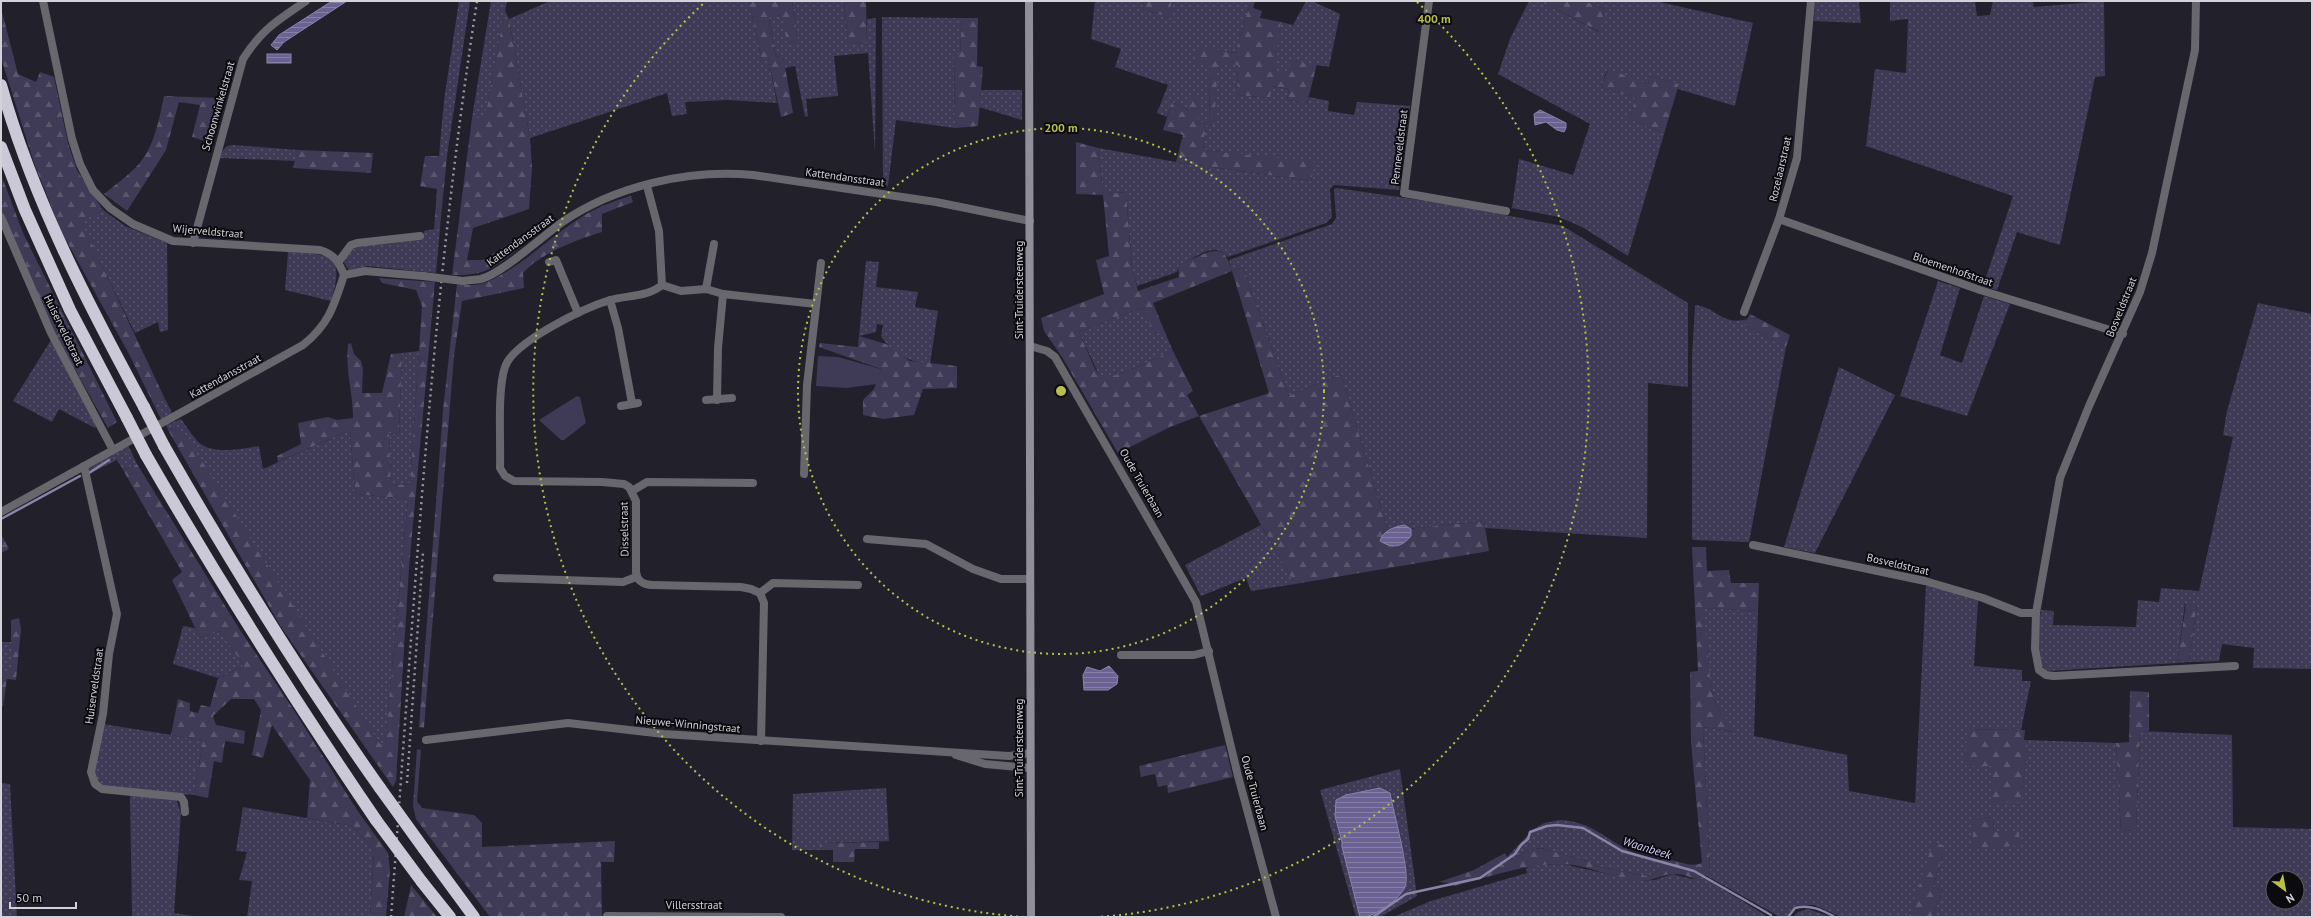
<svg xmlns="http://www.w3.org/2000/svg" width="2313" height="918" font-family="'PT Sans',sans-serif">
  <defs>
    <pattern id="grass-dots" width="8" height="8" patternUnits="userSpaceOnUse"><rect width="8" height="8" fill="#3f3a56"/><path d="M2 2h.1M6 6h.1" fill="none" stroke="#5a566e" stroke-width="1.8" stroke-linecap="round"/></pattern>
    <pattern id="forest-firs" width="22" height="20" patternUnits="userSpaceOnUse"><rect width="22" height="20" fill="#3f3a56"/><path d="M5 1l3.5 6h-7zM16 11l3.5 6h-7z" fill="#5a566e"/></pattern>
    <pattern id="water-rules" width="6" height="5" patternUnits="userSpaceOnUse"><rect width="6" height="5" fill="#6b6293"/><path d="M0 2.5h6" fill="none" stroke="#867fa6"/></pattern>
  </defs>
  <rect width="100%" height="100%" fill="#22202b"/>
  <g fill="url(#grass-dots)" fill-rule="evenodd">
    <polygon points="459,1 470,1 447,156 439,156 444,100"/>
    <polygon points="491,1 507,1 505,11 509,19 550,1 749,1 762,60 768,57 777,103 728,100 685,102 687,114 672,116 667,93 530,138 509,19 503,19 485,119 472,118"/>
    <polygon points="792,1 844,1 848,43 867,42 867,19 876,18 875,153 868,53 834,56 838,96 806,99 808,116 805,117 795,66 785,68 783,55 776,57 769,17 782,14 787,43 798,42"/>
    <path d="M1095 1H1144L1142 9 1171 18V1H1251L1235 53 1199 47 1210 66 1209 124 1214 125 1217 62 1238 64 1237 95 1270 98 1271 86 1289 89 1287 100 1307 103 1309 97 1329 101 1328 111 1354 115 1357 102 1410 106 1399 190 1334 185 1330 189 1332 217 1326 223 1228 257C1225 255 1221 251 1217 250 1208 248 1185 262 1178 267L1177 272 1137 286 1132 267 1126 192 1103 194 1098 148 1176 162 1311 181 1314 163 1203 150 1206 124 1198 121 1188 110 1172 102 1167 117 1157 113 1168 85 1115 67 1121 49 1091 39Z"/>
    <polygon points="1306,1 1312,1 1340,14 1329,67 1293,61 1287,73 1273,73 1281,22 1293,25"/>
    <polygon points="1529,1 1540,1 1599,32 1605,9 1585,1 1655,1 1753,23 1735,106 1678,89 1679,84 1650,76 1648,84 1607,70 1601,87 1636,98 1629,118 1664,134 1628,256 1582,227 1559,217 1512,208 1519,159 1573,175 1590,124 1498,74 1510,39"/>
    <polygon points="1815,1 1859,1 1861,23 1814,21"/>
    <polygon points="1890,1 1975,1 1977,16 1990,15 1993,1 2033,1 2034,7 2104,1 2105,76 2095,77 2060,245 2017,232 1997,290 1983,286 2013,196 1866,146 1875,69 1906,73 1908,19 1890,21"/>
    <polygon points="882,17 962,18 960,54 954,54 955,128 896,120 888,186 883,185"/>
    <polygon points="981,90 1022,90 1022,120 979,107"/>
    <path d="M233 145 298 150 295 161 220 158C222 150 224 146 233 145Z"/>
    <polygon points="1336,188 1440,203 1563,226 1688,303 1688,387 1648,383 1647,538 1485,528 1484,521 1388,531 1341,374 1289,396 1243,267 1232,271 1229,260 1332,224 1336,218 1334,190"/>
    <polygon points="103,210 125,226 167,243 168,330 160,332 158,322 135,333 80,221"/>
    <polygon points="440,228 436,273 368,266 349,270 343,261 355,247 422,240 424,231"/>
    <path d="M288 252C330 254 346 254 331 301L285 290Z"/>
    <path d="M866 261 879 262 876 287 918 292 915 307 938 311 930 364C908 361 894 356 881 336L883 325 877 324 876 332 859 336Z"/>
    <polygon points="1938,281 1960,288 1940,355 1962,363 1984,296 2010,304 1967,416 1900,396"/>
    <path d="M2258 303 2312 314V669L2253 668 2254 648 2222 644 2219 661 2189 662 2197 605 2185 604 2177 663 2047 671C2031 659 2039 628 2041 610L2054 611 2053 625 2136 627 2138 600 2159 602 2161 588 2199 591 2233 437 2223 435 2227 411Z"/>
    <path d="M1695 305C1716 307 1722 326 1747 319L1744 325 1786 347 1749 542 1693 540 1692 538V358Z"/>
    <polygon points="1140,308 1156,334 1164,330 1173,351 1118,375 1100,377 1079,332"/>
    <polygon points="51,340 99,423 95,428 59,409 52,422 13,401"/>
    <polygon points="419,351 410,484 391,485 389,433 399,434 402,353"/>
    <polygon points="1839,367 1895,395 1815,553 1784,547"/>
    <polygon points="165,399 172,413 161,419 154,405"/>
    <path d="M181 419C187 427 192 435 198 442 212 455 242 449 259 446L263 469 350 430 355 494 408 499 385 744H380L178 429 168 430 166 425Z"/>
    <polygon points="128,445 137,464 123,470 117,460 89,474 88,468"/>
    <polygon points="1261,525 1295,584 1251,591 1246,578 1201,596 1185,565"/>
    <path d="M1926 585 1978 601 1974 666 2022 670V681H2031L2021 730 1967 729 1991 766 2021 801 2028 740 2116 743 2121 831 2136 830 2140 731 2232 735 2233 827 2312 829V917H1932L1943 890 1933 887 1943 856 1934 842 1909 917H1841L1814 905H1804L1795 906 1786 917H1780L1705 875 1710 871 1703 727 1734 732 1717 706 1711 689 1703 608 1758 611 1754 736 1847 755 1849 791 1915 803ZM1993 817 1994 832 1973 819ZM2273 878H2297V902H2273Z"/>
    <polygon points="183,626 195,628 200,638 220,631 244,666 218,678 173,664"/>
    <polygon points="1,642 12,642 11,671 1,671"/>
    <polygon points="103,724 203,740 194,795 110,788 100,785 94,775"/>
    <polygon points="1400,769 1417,896 1380,917 1356,917 1320,790"/>
    <polygon points="1,783 10,784 17,917 1,917"/>
    <polygon points="886,788 889,841 820,843 820,850 792,850 793,794"/>
    <polygon points="130,794 176,799 181,813 174,913 200,917 132,917"/>
    <polygon points="243,807 353,826 374,851 370,917 247,917 252,881 239,880 247,852 236,851"/>
    <path d="M1561 820C1591 822 1603 837 1628 850 1638 855 1650 857 1660 860V870L1648 876 1600 867 1587 861 1541 848 1528 850 1513 859 1507 857 1534 829 1544 823Z"/>
    <polygon points="1563,864 1638,881 1655,880 1672,874 1692,879 1703,877 1768,917 1393,917 1431,901 1527,873 1526,868 1536,865"/>
    <polygon points="1808,909 1831,917 1793,917 1798,912"/>
  </g>
  <g fill="url(#forest-firs)" fill-rule="evenodd">
    <polygon points="749,1 792,1 798,42 787,43 781,14 769,18 776,57 783,55 793,113 781,117 768,58 762,60"/>
    <polygon points="844,1 866,1 867,42 848,43"/>
    <polygon points="1144,1 1171,1 1171,18 1142,9"/>
    <polygon points="1251,1 1255,1 1253,8 1262,11 1260,18 1281,22 1274,72 1287,73 1292,61 1317,64 1307,103 1287,100 1289,89 1272,86 1270,98 1237,95 1238,65 1218,62 1214,125 1209,124 1210,66 1195,63 1199,46 1235,53"/>
    <polygon points="1540,1 1585,1 1605,9 1600,32"/>
    <polygon points="1,8 18,74 36,82 40,72 54,77 68,143 77,170 103,210 81,221 165,399 154,405 129,354 61,231 34,163 1,58"/>
    <polygon points="962,18 978,18 977,66 983,67 978,126 955,128 954,54 960,54"/>
    <path d="M503 19H509L530 138 532 168 529 209 473 228 467 260H482L515 240 521 247C494 267 488 276 452 275L472 118H485Z"/>
    <polygon points="1608,69 1648,84 1650,76 1679,84 1664,134 1629,118 1636,98 1601,87"/>
    <polygon points="1191,94 1201,96 1198,121 1206,124 1203,150 1315,162 1311,181 1176,162 1183,135 1163,130 1172,102 1188,110"/>
    <path d="M164 96 219 98 208 142 192 137 200 105 179 102 166 150 127 211 104 194C115 185 129 175 139 164 155 145 159 119 164 96Z"/>
    <path d="M1076 142 1098 148 1103 194 1126 192 1132 267 1138 291 1179 277 1178 267C1186 261 1192 259 1201 255 1220 247 1226 250 1232 271L1243 267 1289 396 1341 374 1388 531 1484 521 1489 551 1295 584 1199 416 1170 427 1118 453 1062 357 1044 331 1041 318 1104 294 1096 260 1109 256 1103 195 1076 194ZM1232 271 1269 393 1199 416 1187 395 1193 391 1173 351 1118 375 1100 376 1095 369 1079 332 1140 308 1156 334 1164 330 1153 303Z"/>
    <polygon points="298,150 373,153 371,173 293,168"/>
    <polygon points="425,156 447,156 440,228 434,230 437,189 420,186"/>
    <polygon points="1,174 23,233 117,422 108,428 55,334 8,231 1,210"/>
    <path d="M631 196 633 202 602 214V232C578 239 539 254 523 273L524 288 462 301 454 356 424 728 419 727 443 410 457 284C466 285 478 286 487 282 524 266 553 233 588 213 601 206 617 200 631 196Z"/>
    <path d="M379 278 435 282 409 568 396 781 393 787 281 627 168 430 178 429 184 433 380 744H385L408 499 355 494 350 430 278 462 277 456 301 444 298 423 328 417 337 420 353 418C353 393 345 370 348 344L351 343 354 354 361 361 363 369 362 393H382L391 354 402 353 399 434 389 433 391 485 410 484 422 306 416 290 382 283Z"/>
    <polygon points="1750,314 1790,335 1786,347 1744,325"/>
    <polygon points="859,336 886,344 910,361 957,366 957,388 923,389 914,415 883,419 863,415 863,400 874,389 881,369 819,347 820,343 858,347"/>
    <polygon points="137,464 240,630 295,712 357,810 388,853 390,870 386,917 370,917 374,851 353,826 307,818 310,780 272,725 263,758 252,755 261,710 254,699 231,699 213,716 216,725 245,731 244,744 225,741 222,763 214,761 208,798 194,795 203,740 171,735 178,699 190,703 190,711 198,713 201,705 210,707 218,678 244,666 220,631 200,638 172,580 182,572 123,470"/>
    <polygon points="1,534 9,549 1,553"/>
    <path d="M1692 547H1706L1707 571 1729 570 1731 583H1759L1758 611 1704 608 1711 689 1717 706 1735 732 1703 727 1710 871C1693 886 1691 873 1674 874 1662 874 1652 882 1638 881 1612 879 1587 864 1561 864 1525 864 1488 877 1454 886L1449 883 1439 882 1474 870 1505 853 1507 857 1513 859 1528 850 1541 848 1587 861 1600 867 1648 876 1660 870V860C1675 857 1688 869 1702 863L1691 742 1690 672 1698 671Z"/>
    <polygon points="2186,604 2197,604 2189,662 2177,663"/>
    <polygon points="19,618 21,629 16,680 7,679 3,706 1,706 1,671 11,671 11,620"/>
    <polygon points="2130,691 2149,692 2149,731 2140,731 2136,830 2121,831 2116,743 2129,742"/>
    <polygon points="1967,729 2025,730 2024,740 2028,740 2021,802 1993,803 1991,766 1965,766"/>
    <polygon points="1225,745 1233,777 1168,793 1167,785 1158,787 1155,774 1141,777 1139,766"/>
    <polygon points="417,749 421,750 417,801 422,808 474,815 482,823 482,847 615,841 614,862 601,862 602,917 490,917 416,819 413,806"/>
    <polygon points="1993,817 1994,832 2019,831 2020,845 1973,850 1973,819"/>
    <polygon points="879,842 879,849 855,849 854,862 833,862 833,850 820,850 820,843"/>
    <polygon points="1933,842 1946,846 1933,887 1943,890 1932,917 1909,917"/>
    <polygon points="411,885 437,917 404,917"/>
  </g>
  <g fill="#3f3a56">
    <polygon points="818,356 838,357 881,369 877,384 846,388 816,386"/>
    <polygon points="577,396 580,397 586,423 564,440 561,440 539,420"/>
  </g>
  <g fill="url(#water-rules)" stroke="#8a84a8">
    <polygon points="332,1 347,1 284,42 277,50 271,45 279,35"/>
    <rect x="267" y="54" width="24" height="9"/>
    <polygon points="1540,110 1566,123 1566,128 1564,132 1557,130 1546,122 1535,125 1534,114"/>
    <path d="M1404 525 1411 529V536C1402 547 1393 549 1380 541 1383 530 1395 527 1404 525Z"/>
    <polygon points="1109,666 1118,676 1117,684 1108,690 1084,690 1083,675 1087,667 1100,671"/>
    <path d="M1380 788 1390 793C1393 811 1411 874 1405 887 1402 894 1392 903 1386 907 1377 912 1371 917 1360 917L1342 847V842L1335 816 1336 800 1346 795Z"/>
  </g>
  <g fill="none" stroke-linecap="round" stroke-linejoin="round">
    <g stroke="#8a84a8" stroke-width="2.5">
      <polyline points="89,473 109,460"/>
      <polyline points="1,519 80,476"/>
      <polyline points="1373,917 1406,894 1480,878 1515,854 1521,845 1528,839 1530,832 1547,826 1557,825 1583,828 1622,851 1694,871 1771,915"/>
      <path d="M1788 917 1795 908C1810 904 1822 910 1835 917"/>
    </g>
    <g stroke="#68676d" stroke-width="8">
      <path d="M43 1 72 139 80 164 93 190 110 208 133 224 173 241 320 250C334 254 339 262 344 275"/>
      <polyline points="1429,1 1404,193 1506,211"/>
      <polyline points="2196,1 2195,50 2152,253 2140,292 2089,406 2060,478 2036,613 2035,649 2039,670 2046,675 2054,676 2235,666"/>
      <path d="M647 186 659 231 662 285C648 297 628 295 610 300 584 308 513 342 505 367 497 390 501 442 500 468L505 476 514 481 602 482 624 484 629 487 636 501V572C637 581 644 585 652 585L741 587 751 589 760 593 764 603 761 741"/>
      <polyline points="1,217 51,333 113,450"/>
      <polyline points="1779,219 1980,290 2123,334"/>
      <path d="M193 243 243 59C262 29 277 21 306 1"/>
      <polyline points="339,261 351,245 357,243 420,236"/>
      <polyline points="549,262 556,260 578,313"/>
      <path d="M463 281C469 280 475 280 481 279 501 274 542 237 561 223 614 186 688 169 753 175L936 202 1030 221"/>
      <polyline points="662,285 681,291 706,289 723,294 816,304"/>
      <polyline points="706,289 714,244"/>
      <polyline points="610,300 618,328 632,403"/>
      <polyline points="1744,312 1779,219 1797,158 1811,1"/>
      <polyline points="1030,346 1047,351 1055,357 1196,602 1238,776 1276,917"/>
      <polyline points="706,400 732,398"/>
      <polyline points="717,400 718,348 723,294"/>
      <polyline points="621,406 638,403"/>
      <polyline points="84,466 117,614 109,654 103,714 91,772 95,784 102,789 181,797 184,802 185,812"/>
      <polyline points="804,474 807,385 821,263"/>
      <polyline points="632,491 647,482 753,483"/>
      <path d="M1 512 303 345C329 324 334 306 344 275L365 271 423 276"/>
      <polyline points="867,539 926,544 973,569 1001,579 1030,579"/>
      <polyline points="1753,545 1925,581 1983,598 2021,613 2036,613"/>
      <polyline points="497,578 623,582 636,577"/>
      <polyline points="760,593 773,583 858,585"/>
      <polyline points="1121,655 1194,655 1209,651"/>
      <polyline points="426,740 568,723 664,734 1009,756 1030,753"/>
      <polyline points="956,755 985,764 1030,768"/>
      <polyline points="607,916 781,917"/>
    </g>
    <polyline stroke="#908e98" stroke-width="8" points="1029,1 1031,917"/>
    <g stroke="#cbc9d7" stroke-width="12">
      <path d="M1 85C33 199 88 304 144 407"/>
      <polyline points="1,147 25,210 70,310 127,418"/>
      <path d="M164 446C231 563 302 678 380 788"/>
      <path d="M146 455C218 580 295 701 376 820"/>
      <polyline points="424,849 474,917"/>
      <polyline points="422,882 450,917"/>
    </g>
    <g stroke="#98969f" stroke-width="2.5" stroke-dasharray="2 4" stroke-linecap="butt">
      <polyline points="407,783 423,552"/>
      <path d="M391 917C414 611 430 305 477 1"/>
    </g>
    <polyline stroke="#68676d" stroke-width="8" points="423,276 463,281"/>
    <g stroke="#cbc9d7" stroke-width="12">
      <polyline points="144,407 164,446"/>
      <polyline points="127,418 146,455"/>
      <polyline points="380,788 424,849"/>
      <polyline points="376,820 422,882"/>
    </g>
  </g>
  <g fill="none" stroke="#b9c046" stroke-width="2" stroke-dasharray="2 4">
    <circle cx="1061" cy="391" r="263"/>
    <path d="M1024 917A527 527 0 0 1 705 2M1417 2A527 527 0 0 1 1098 917"/>
  </g>
  <g text-anchor="middle" stroke-width="4" stroke-linejoin="round" paint-order="stroke">
    <g font-size="11" fill="#d3d2d9" stroke="#0b0b0f">
      <text transform="translate(218 106) rotate(-74)" y="4">Schoonwinkelstraat</text>
      <text transform="translate(1399 147) rotate(-83)" y="4">Penneveldstraat</text>
      <text transform="translate(1780 169) rotate(-77)" y="4">Rozelaarstraat</text>
      <text transform="translate(845 177) rotate(8)" y="4">Kattendansstraat</text>
      <text transform="translate(208 231) rotate(5)" y="4">Wijerveldstraat</text>
      <text transform="translate(520 240) rotate(-36)" y="4">Kattendansstraat</text>
      <text transform="translate(1953 269) rotate(19)" y="4">Bloemenhofstraat</text>
      <text transform="translate(1019 290) rotate(-90)" y="4">Sint-Truidersteenweg</text>
      <text transform="translate(2121 307) rotate(-68)" y="4">Bosveldstraat</text>
      <text transform="translate(64 330) rotate(64)" y="4">Huiserveldstraat</text>
      <text transform="translate(225 376) rotate(-29)" y="4">Kattendansstraat</text>
      <text transform="translate(1142 483) rotate(60)" y="4">Oude Truierbaan</text>
      <text transform="translate(624 529) rotate(-91)" y="4">Disselstraat</text>
      <text transform="translate(1898 564) rotate(13)" y="4">Bosveldstraat</text>
      <text transform="translate(94 686) rotate(-82)" y="4">Huiserveldstraat</text>
      <text transform="translate(688 724) rotate(5)" y="4">Nieuwe-Winningstraat</text>
      <text transform="translate(1019 748) rotate(-90)" y="4">Sint-Truidersteenweg</text>
      <text transform="translate(1255 793) rotate(75)" y="4">Oude Truierbaan</text>
      <text x="694" y="909">Villersstraat</text>
    </g>
    <g font-size="12" font-style="italic" fill="#d3ccfa" stroke="#0b0b0f">
      <text transform="translate(1647 848) rotate(17)" y="4">Waanbeek</text>
    </g>
  </g>
  <circle cx="1061" cy="391" r="6" fill="#b9c046" stroke="#0b0b0f" stroke-width="2"/>
  <g font-size="12" text-anchor="middle" font-weight="bold" fill="#b9c046" stroke="#0b0b0f" stroke-width="4" stroke-linejoin="round" paint-order="stroke">
    <text x="1434" y="23">400 m</text>
    <text x="1061" y="132">200 m</text>
  </g>
  <rect width="2313" height="918" fill="none" stroke="#d3d2d9" stroke-width="4"/>
  <g transform="translate(2285 890) rotate(148)"><circle r="19" fill="#0b0b0f" stroke="#5b5b60"/>
  <path d="M0-3L7 15L0 10L-7 15Z" fill="#b9c046"/>
  <text y="-6" font-size="11" font-weight="bold" text-anchor="middle" fill="#d3d2d9">N</text>
  </g>
  <path d="M10 902v6h66v-6" fill="none" stroke="#d3d2d9" stroke-width="2"/>
  <text x="16" y="902" font-size="12" fill="#d3d2d9" stroke="#0b0b0f" stroke-width="3" paint-order="stroke">50 m</text>
</svg>
